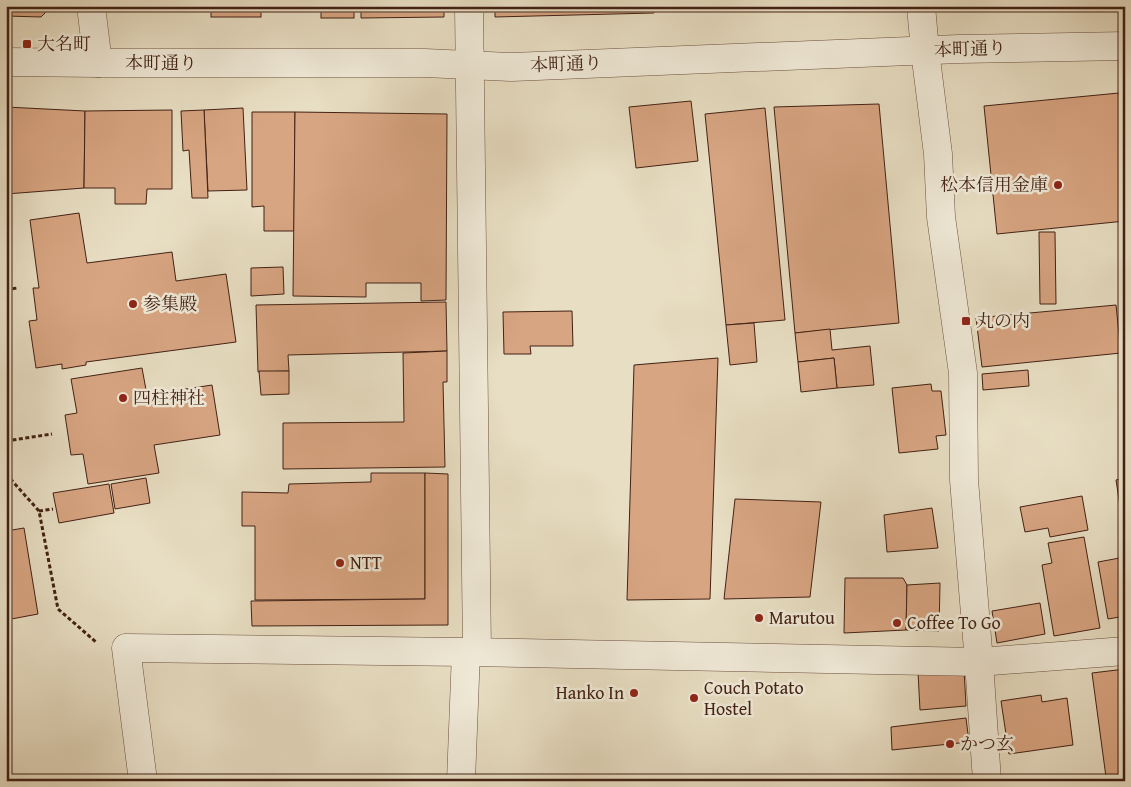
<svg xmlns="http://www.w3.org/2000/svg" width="1131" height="787" font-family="'Gentium Book Plus','Noto Serif JP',serif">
  <rect width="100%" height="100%" fill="#e8dec3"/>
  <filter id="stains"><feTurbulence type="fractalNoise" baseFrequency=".004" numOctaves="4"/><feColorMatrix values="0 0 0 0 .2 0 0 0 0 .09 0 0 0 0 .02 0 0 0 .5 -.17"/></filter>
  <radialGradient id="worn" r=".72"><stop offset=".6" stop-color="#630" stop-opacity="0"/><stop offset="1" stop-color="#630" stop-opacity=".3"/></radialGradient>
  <g fill="#d8a582" stroke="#422114">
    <polygon points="6,6 52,6 41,17 6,16"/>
    <rect x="211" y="6" width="50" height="11"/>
    <rect x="321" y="6" width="33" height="12"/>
    <polygon points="361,6 444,6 444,17 361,18"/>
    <polygon points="495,6 654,6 654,13 495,17"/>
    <polygon points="683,6 734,6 734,9 683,11"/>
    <polygon points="746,6 785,6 785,7 746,9"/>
    <polygon points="1119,93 1125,149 1125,221 997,234 984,106"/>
    <polygon points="691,101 698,161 636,168 629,107"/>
    <polygon points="879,104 899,323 795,333 774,107"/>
    <polygon points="6,107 85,111 84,188 6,194"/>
    <polygon points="243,108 247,190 208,191 204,110"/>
    <polygon points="765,108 785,320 726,325 705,114"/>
    <polygon points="172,110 172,189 147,189 146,204 115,204 115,188 84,188 85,111"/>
    <polygon points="204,110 208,198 192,198 189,150 183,151 181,111"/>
    <polygon points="252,112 295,112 294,231 264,231 264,206 252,207"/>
    <polygon points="295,112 447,114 446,300 421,301 421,283 366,283 366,297 293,296"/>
    <polygon points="79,213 87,263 172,252 176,281 226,274 236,342 86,362 86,365 62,369 62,364 36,368 29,321 37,320 33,288 39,288 30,220"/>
    <polygon points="1039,232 1055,232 1056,304 1040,304"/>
    <polygon points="283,267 284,294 251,296 251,268"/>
    <polygon points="446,302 447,351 288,355 289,371 258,372 256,305"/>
    <polygon points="1116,305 1121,353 982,367 976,318"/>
    <polygon points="572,311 573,346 530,346 531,354 504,354 503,312"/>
    <polygon points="754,323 757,362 730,365 726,325"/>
    <polygon points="830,329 832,350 870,346 874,385 837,388 834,358 798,362 795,333"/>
    <polygon points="447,351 447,382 443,382 445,467 283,469 283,423 404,422 403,353"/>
    <polygon points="718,358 710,599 627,600 634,365"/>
    <polygon points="834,358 837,388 801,392 798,362"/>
    <polygon points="142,368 147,395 212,385 220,435 154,445 159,473 88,484 83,454 71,455 65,415 77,413 71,379"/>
    <polygon points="1028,370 1029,386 983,390 982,374"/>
    <polygon points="259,371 289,371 289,394 261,395"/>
    <polygon points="931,384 932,391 941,391 946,435 936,436 938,449 899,453 892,388"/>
    <polygon points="371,473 425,473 425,599 255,600 255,526 242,526 242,492 288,493 289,484 371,482"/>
    <polygon points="425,473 448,474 448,625 252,626 251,601 425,599"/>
    <polygon points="146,478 150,503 115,509 111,484"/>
    <polygon points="1125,478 1125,505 1120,506 1116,480"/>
    <polygon points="109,484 114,513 59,523 53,493"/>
    <polygon points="1082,496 1088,530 1050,537 1048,528 1025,532 1020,507"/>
    <polygon points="735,499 821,502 810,597 724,599"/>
    <polygon points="932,508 938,548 887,552 884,515"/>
    <polygon points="24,528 38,614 6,620 6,531"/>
    <polygon points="1084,537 1100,628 1054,636 1042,565 1052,563 1048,543"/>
    <polygon points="1125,557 1125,616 1108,619 1098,562"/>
    <polygon points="845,578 903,578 907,585 906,630 844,633"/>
    <polygon points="940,583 939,631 906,630 907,585"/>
    <polygon points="1040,603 1045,634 997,643 992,611"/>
    <polygon points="1125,669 1125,774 1106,777 1092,673"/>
    <polygon points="964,670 966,706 920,710 918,672"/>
    <polygon points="1041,695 1042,702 1067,698 1073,745 1009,754 1001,701"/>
    <polygon points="966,718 969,742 892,750 891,727"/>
  </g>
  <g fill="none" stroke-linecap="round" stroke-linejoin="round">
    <g stroke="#6c5040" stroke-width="29">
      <g id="minor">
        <polyline points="469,6 477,652"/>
        <polyline points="921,6 925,51 938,154 941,217 963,373 964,480 979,662 987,781"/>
        <polyline points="143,781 126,648 466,652 979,662 1125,651"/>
        <polyline points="461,781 466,652"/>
      </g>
    </g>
    <g stroke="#6c5040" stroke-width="29">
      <g id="tertiary">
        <polyline points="91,6 98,63"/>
        <polyline points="6,62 98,63 425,63 512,67 959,49 1125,46"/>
      </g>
    </g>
    <g stroke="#422114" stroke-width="3" stroke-dasharray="4 2.5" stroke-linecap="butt">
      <polyline points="6,290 17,288"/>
      <polyline points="6,441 52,434"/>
      <polyline points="6,474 39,511 58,609 96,642"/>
      <polyline points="39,511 53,509"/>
    </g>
    <use href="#minor" stroke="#f0ead8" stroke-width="28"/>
    <use href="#tertiary" stroke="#f0ead8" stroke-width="28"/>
  </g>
  <g fill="#8f2418" stroke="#f0ead8" stroke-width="2">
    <rect x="22" y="39" width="10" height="10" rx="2.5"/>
    <circle cx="1058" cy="185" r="5"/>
    <circle cx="133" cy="304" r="5"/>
    <rect x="961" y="316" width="10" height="10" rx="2.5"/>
    <circle cx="123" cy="398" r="5"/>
    <circle cx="340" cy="563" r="5"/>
    <circle cx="759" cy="618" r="5"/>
    <circle cx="897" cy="623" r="5"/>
    <circle cx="634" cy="693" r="5"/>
    <circle cx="694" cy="698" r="5"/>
    <circle cx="950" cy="744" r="5"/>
  </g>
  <g text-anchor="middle" stroke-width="5" stroke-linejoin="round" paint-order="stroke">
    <g font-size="18" fill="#422114" stroke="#f0ead8" text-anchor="start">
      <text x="37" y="50">大名町</text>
      <text x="1048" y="191" text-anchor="end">松本信用金庫</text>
      <text x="143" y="310">参集殿</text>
      <text x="976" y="327">丸の内</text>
      <text x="133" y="404">四柱神社</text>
      <text x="350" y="569">NTT</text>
      <text x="769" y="624">Marutou</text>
      <text x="907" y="629">Coffee To Go</text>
      <text x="704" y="694">Couch Potato<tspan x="704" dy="21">Hostel</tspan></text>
      <text x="624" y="699" text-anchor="end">Hanko In</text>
      <text x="960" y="750">かつ玄</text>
    </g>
    <g font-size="18" fill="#422114" stroke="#f0ead8">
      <text transform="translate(970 49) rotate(-2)" y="6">本町通り</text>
      <text x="161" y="69">本町通り</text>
      <text transform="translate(566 64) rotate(-2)" y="6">本町通り</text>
    </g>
  </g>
  <rect width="1131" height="787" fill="none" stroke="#e8dec3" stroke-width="25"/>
  <rect x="8" y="8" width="1116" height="772" fill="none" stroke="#422114" stroke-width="2.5"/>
  <rect x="12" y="12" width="1106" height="762" fill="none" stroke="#422114"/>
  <rect width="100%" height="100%" filter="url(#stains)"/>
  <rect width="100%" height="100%" fill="url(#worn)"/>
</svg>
